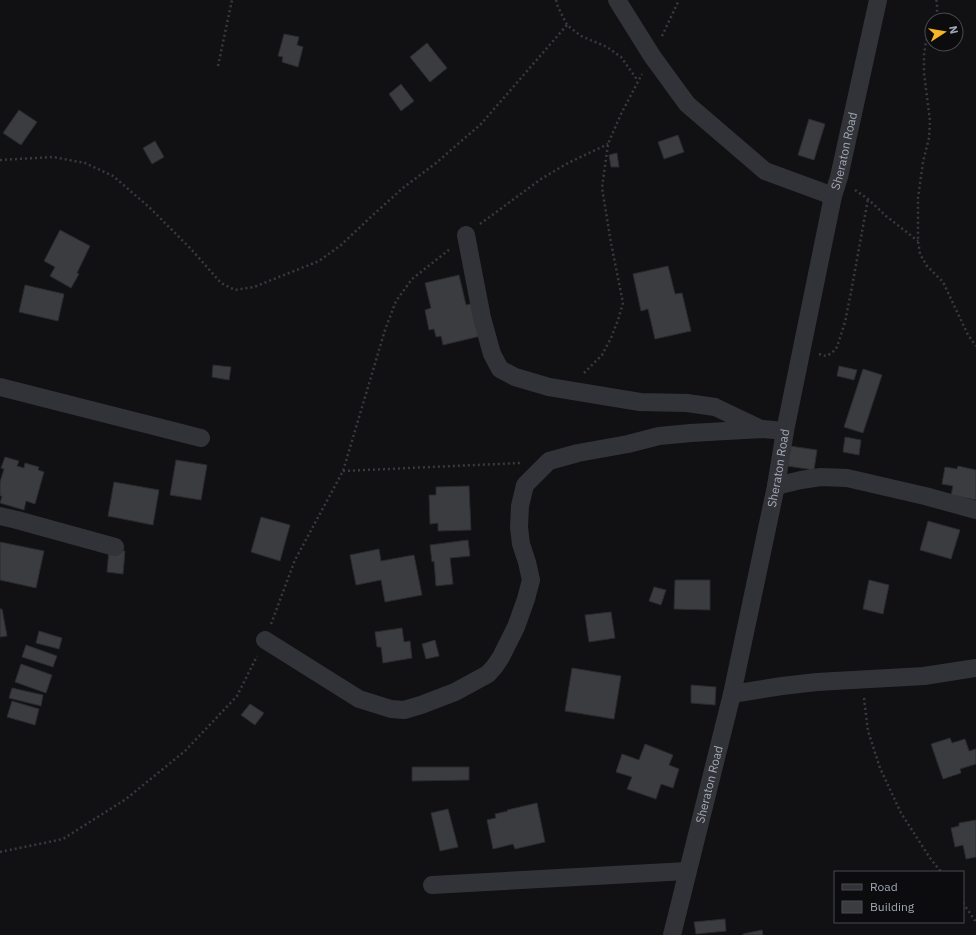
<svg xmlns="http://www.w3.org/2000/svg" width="976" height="935" font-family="'IBM Plex Sans',sans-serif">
  <rect width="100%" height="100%" fill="#111113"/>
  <g fill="#3b3c40" stroke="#2b2b2f">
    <polygon points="284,34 299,37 297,45 303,47 298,67 282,62 283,57 278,56"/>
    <polygon points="427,43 447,68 430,82 410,57"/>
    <polygon points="401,84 414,101 401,111 389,94"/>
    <polygon points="19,110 37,122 21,145 3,133"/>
    <polygon points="809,119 825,124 814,160 798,155"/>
    <polygon points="678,135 684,152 664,159 658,142"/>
    <polygon points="155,141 164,157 152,164 143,148"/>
    <polygon points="617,153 619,167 611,167 609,155"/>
    <polygon points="60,230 90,246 77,273 79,274 71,288 50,276 55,267 44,261"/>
    <polygon points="668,266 675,294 682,293 691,331 655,339 648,309 641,311 633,274"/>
    <polygon points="459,275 466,305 477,302 485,335 443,345 441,336 436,337 434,329 429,330 425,310 431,308 425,283"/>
    <polygon points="25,285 64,294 58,321 19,312"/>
    <polygon points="213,365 231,367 229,380 212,377"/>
    <polygon points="839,366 857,370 854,380 837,376"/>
    <polygon points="863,369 882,375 863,433 844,427"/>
    <polygon points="845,437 861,440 859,455 843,452"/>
    <polygon points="790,446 817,450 814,470 787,466"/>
    <polygon points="5,457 19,461 17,466 24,468 25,463 39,467 38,470 44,472 35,504 26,501 24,510 0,503 2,496 0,496 0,482 4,469 1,468"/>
    <polygon points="176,460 207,465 201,500 170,495"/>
    <polygon points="958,466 976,470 976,500 951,495 953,486 942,484 945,467 957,469"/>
    <polygon points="114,482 159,490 153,525 108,516"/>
    <polygon points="469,486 471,530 438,531 438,523 430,524 429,495 436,495 436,487"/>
    <polygon points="261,517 290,525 280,561 251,552"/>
    <polygon points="928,521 960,530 951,559 920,550"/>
    <polygon points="468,540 470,556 450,558 453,584 436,586 434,561 432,562 430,545"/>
    <polygon points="0,542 44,551 36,588 0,580"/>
    <polygon points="379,549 381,561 414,555 422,595 385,602 381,580 356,585 350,555"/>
    <polygon points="109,550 125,551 123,574 107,572"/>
    <polygon points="675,580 710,580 710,610 674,609"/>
    <polygon points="869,580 889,585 883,614 863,609"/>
    <polygon points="654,587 666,590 661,605 649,601"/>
    <polygon points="0,609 2,609 7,636 0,637"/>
    <polygon points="611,612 615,638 589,642 585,615"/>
    <polygon points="402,628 404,642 410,641 412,658 383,663 381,647 377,647 375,632"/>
    <polygon points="39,631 62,638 59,649 36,643"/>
    <polygon points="435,640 439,656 426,659 422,644"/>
    <polygon points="26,645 57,656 53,667 22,657"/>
    <polygon points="21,664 52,675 46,693 15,682"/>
    <polygon points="572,668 621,676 614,719 565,711"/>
    <polygon points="691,685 716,687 715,705 691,703"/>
    <polygon points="12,688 43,695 41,706 9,698"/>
    <polygon points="12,701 39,709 35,725 7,717"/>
    <polygon points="250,704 264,713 255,725 241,715"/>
    <polygon points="950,738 952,743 965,739 969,751 976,749 976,764 960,769 961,773 943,779 931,744"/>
    <polygon points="645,744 673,755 669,765 679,769 673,788 661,784 656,799 627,789 632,777 616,772 622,754 639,760"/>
    <polygon points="412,767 469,767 469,780 412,781"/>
    <polygon points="537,803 545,842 515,849 513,844 493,849 487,820 496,818 495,814 508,811 507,810"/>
    <polygon points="448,809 458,847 440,851 431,813"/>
    <polygon points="976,820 976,857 966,859 963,845 955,847 951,828 959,826 959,823"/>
    <polygon points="725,919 726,931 696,934 694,922"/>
    <polygon points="762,930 763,935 743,935 743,934"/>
  </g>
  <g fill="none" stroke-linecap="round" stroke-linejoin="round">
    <g stroke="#383a3f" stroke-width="2.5" stroke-dasharray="2 3" stroke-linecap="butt">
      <polyline points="556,0 558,7 567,25 581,36 607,47 621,57 638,81"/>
      <polyline points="936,0 937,2 937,20"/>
      <polyline points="932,30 926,41 924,55 924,73 930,121 929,138 923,162 918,198 918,241 920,254 927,266 943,282 968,335 976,346"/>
      <polyline points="662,36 679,0"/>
      <polyline points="218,66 232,0"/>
      <polyline points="0,160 53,157 85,163 113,176 149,207 191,249 221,283 235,290 254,287 319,261 341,245 374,214 404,187 436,163 481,124 567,25"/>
      <polyline points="855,190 868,199 886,216 918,241"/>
      <polyline points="480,224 495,213 541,179 568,163 608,144"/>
      <polyline points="819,354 826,356 832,353 837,347 845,322 851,292 868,199"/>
      <polyline points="584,373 602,355 611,338 618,320 623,303 611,243 602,188 608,144 621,114 642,74"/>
      <polyline points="343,471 520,463"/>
      <polyline points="271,624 295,560 343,471 385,330 396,301 412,279 450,249"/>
      <polyline points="864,698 868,731 880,768 901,813 930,858 941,872"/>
      <polyline points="0,852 63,839 126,799 185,751 237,696 257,656"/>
      <polyline points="963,903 976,922"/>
    </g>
    <g stroke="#323338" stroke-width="18">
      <polyline points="617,0 652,56 687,104 765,171 833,196"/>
      <polyline points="466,235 482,318 492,354 500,369 515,377 549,387 640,402 687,403 715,407 759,428"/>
      <polyline points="0,387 201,438"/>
      <polyline points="776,486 801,480 821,477 847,478 925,496 976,510"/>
      <polyline points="0,516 17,520 115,547"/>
      <polyline points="265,640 359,699 391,709 404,710 421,705 455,692 488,674 495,666 501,657 516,627 526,599 531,580 527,562 521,544 519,527 520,506 525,485 549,461 578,453 628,444 659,436 691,433 762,429 785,431"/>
      <polyline points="732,694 782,686 817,682 924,676 976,668"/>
      <polyline points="432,885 687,871"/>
      <path id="s1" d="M672 935 732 694 776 486 785 431 833 196 839 177 878 0"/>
    </g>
  </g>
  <g text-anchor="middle" stroke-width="4" stroke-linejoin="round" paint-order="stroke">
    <g font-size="12" fill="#a2a7b4" stroke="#0c0c0e">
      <text dy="4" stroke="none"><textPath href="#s1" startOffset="803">Sheraton Road</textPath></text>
      <text dy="4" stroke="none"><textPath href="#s1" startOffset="479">Sheraton Road</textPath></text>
      <text dy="4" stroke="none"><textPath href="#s1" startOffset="155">Sheraton Road</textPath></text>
    </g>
  </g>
  <rect x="834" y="871" width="130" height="52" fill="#0c0c0e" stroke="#484a50"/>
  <rect x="842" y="884" width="20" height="6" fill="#323338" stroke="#484a50"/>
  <text x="870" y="891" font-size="12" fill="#a2a7b4">Road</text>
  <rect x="842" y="901" width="20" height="12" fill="#3b3c40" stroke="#484a50"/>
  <text x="870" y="911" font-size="12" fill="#a2a7b4">Building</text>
  <g transform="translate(944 32) rotate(78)"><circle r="19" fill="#0c0c0e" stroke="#484a50"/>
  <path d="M0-3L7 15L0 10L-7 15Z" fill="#f6b426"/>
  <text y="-6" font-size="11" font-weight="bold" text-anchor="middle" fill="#a2a7b4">N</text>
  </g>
</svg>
